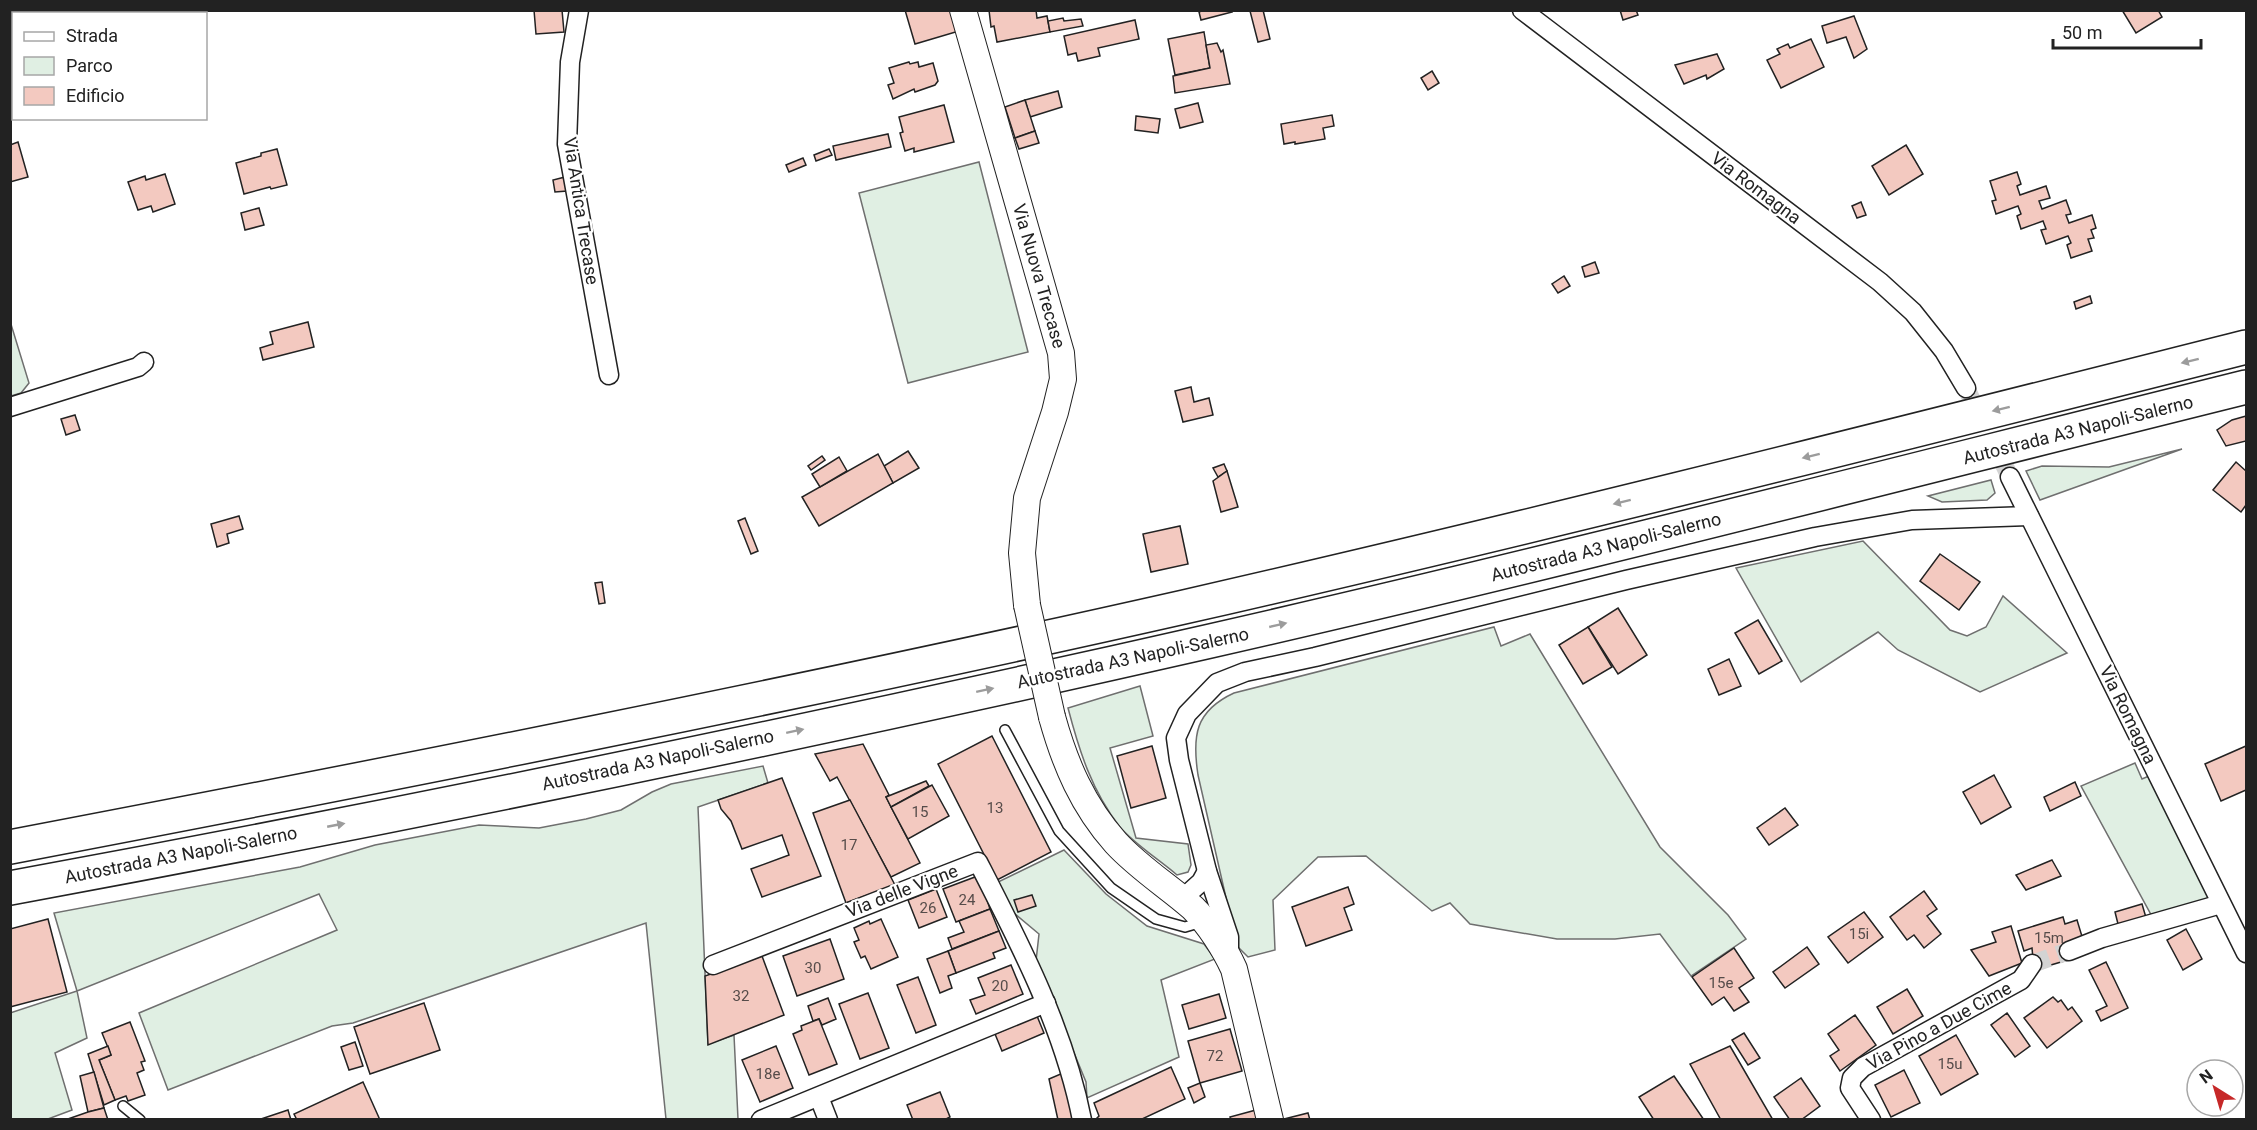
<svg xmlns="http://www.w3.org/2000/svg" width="2257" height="1130" font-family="Roboto,sans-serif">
  <rect width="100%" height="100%" fill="#fff"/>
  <g fill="#e0efe3" stroke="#6f6f6f" stroke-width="1.5">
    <polygon points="979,162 1028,352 908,383 859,193"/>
    <polygon points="10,321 29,383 21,393 11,396"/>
    <polygon points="2182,449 2040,500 2026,471 2042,466 2109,467"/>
    <polygon points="1991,480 1995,493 1987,500 1942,502 1928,496"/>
    <polygon points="1863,541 1950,630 1967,636 1986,627 2003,596 2067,653 1980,692 1898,650 1878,632 1801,682 1736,568"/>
    <path d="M1494 627 1501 646 1530 634 1660 847 1728 915 1746 939 1691 976 1660 934 1615 939H1557L1470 924 1450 903 1432 911 1366 856 1318 857 1273 900 1275 950 1248 957 1237 946 1198 775C1192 736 1195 711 1234 693Z"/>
    <path d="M1140 686 1153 736 1110 748 1136 838 1188 844 1191 865 1188 872 1177 875C1161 861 1133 843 1120 827 1092 792 1079 750 1068 708Z"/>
    <polygon points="2135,763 2142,779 2149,776 2214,901 2154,920 2081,786"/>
    <polygon points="763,766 768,783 698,807 708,1044 734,1035 738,1119 666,1119 646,923 353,1023 332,1026 168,1090 139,1013 337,930 319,894 77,991 87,1038 55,1053 72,1110 48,1119 11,1119 10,1013 77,991 54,913 300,867 375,845 479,825 539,828 586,819 621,810 652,792 671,784"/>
    <polygon points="1064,850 1106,894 1147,926 1204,944 1215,959 1161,980 1179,1057 1087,1098 1086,1082 1036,961 1039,934 1014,913 996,883"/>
  </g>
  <g fill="#f3c9c0" stroke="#222" stroke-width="1.5">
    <polygon points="534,10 562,10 564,32 536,34"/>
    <polygon points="905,10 953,10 959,31 915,44"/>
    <polygon points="989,10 1036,10 1037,18 1047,16 1050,32 997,42 994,26 991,27"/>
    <polygon points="1204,10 1231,10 1232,12 1201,20 1199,12"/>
    <polygon points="1263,10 1270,39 1258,42 1250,11"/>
    <polygon points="1620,10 1636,10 1638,15 1623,20"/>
    <polygon points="2122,10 2158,10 2162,17 2136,33"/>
    <polygon points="1854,16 1867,49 1854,58 1846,37 1827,43 1822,26"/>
    <polygon points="1063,18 1064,21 1081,19 1083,26 1050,32 1048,21"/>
    <polygon points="1135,20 1139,39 1098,48 1100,56 1078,61 1076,53 1068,55 1064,36"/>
    <polygon points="1204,32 1210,68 1175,75 1168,39"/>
    <polygon points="1811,39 1824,67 1781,88 1767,60 1780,54 1777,49 1788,44 1790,48"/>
    <polygon points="1217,43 1221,52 1223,50 1230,84 1175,93 1173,76 1210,68 1206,45"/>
    <polygon points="1717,54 1724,69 1707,79 1706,75 1684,84 1675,65"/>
    <polygon points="909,62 910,64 918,62 919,67 933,63 938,81 935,85 915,92 914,89 893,99 888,85 894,83 889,68"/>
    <polygon points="1432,71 1439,83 1428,90 1421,78"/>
    <polygon points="1058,91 1062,107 1030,117 1025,100"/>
    <polygon points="1025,100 1035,131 1015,138 1005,107"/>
    <polygon points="1198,103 1203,122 1180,128 1175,109"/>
    <polygon points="944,105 954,142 914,152 914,148 905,151 900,133 903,132 899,117"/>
    <polygon points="1332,115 1334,126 1323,128 1325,139 1295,144 1295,142 1284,144 1281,124"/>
    <polygon points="1136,116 1160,119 1158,133 1135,130"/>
    <polygon points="1035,131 1039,143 1019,149 1015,138"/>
    <polygon points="888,134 891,147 836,160 833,146"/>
    <polygon points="18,142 28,177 10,182 10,145"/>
    <polygon points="1906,145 1923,174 1889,195 1872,166"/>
    <polygon points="277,149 287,185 271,189 270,187 244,194 236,163 261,156 261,153"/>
    <polygon points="829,149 832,155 816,161 814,155"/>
    <polygon points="803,158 806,165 789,172 786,165"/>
    <polygon points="2017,172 2021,184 2017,186 2020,195 2046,186 2050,198 2039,201 2042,209 2066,200 2071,214 2066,215 2069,223 2092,215 2096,228 2091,230 2094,238 2088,239 2092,251 2071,258 2067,245 2071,243 2068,236 2046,244 2041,230 2046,229 2043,221 2021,229 2017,216 2021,214 2018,206 1996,214 1992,201 1996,200 1990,181"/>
    <polygon points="165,174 175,204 153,212 151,206 138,210 128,182 145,176 146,180"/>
    <polygon points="565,177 567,191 555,192 553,180"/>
    <polygon points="1861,202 1866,215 1857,218 1852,206"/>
    <polygon points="259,208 264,225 245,230 241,213"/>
    <polygon points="1595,262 1599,273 1585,277 1582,267"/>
    <polygon points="1564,276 1570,286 1558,293 1552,284"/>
    <polygon points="2090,296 2092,303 2076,309 2074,302"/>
    <polygon points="308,322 314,347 263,360 260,348 273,344 270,332"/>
    <polygon points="1191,387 1194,402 1209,398 1213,415 1183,422 1175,391"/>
    <polygon points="75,415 80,430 66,435 61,419"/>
    <polygon points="2246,416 2246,441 2226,446 2217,430 2232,420"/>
    <polygon points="908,451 919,468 893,483 884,466"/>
    <polygon points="878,454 893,483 819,526 802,497"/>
    <polygon points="822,456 825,460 811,470 808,466"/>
    <polygon points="839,457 847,471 820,487 812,474"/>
    <polygon points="2236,462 2246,471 2246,505 2241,512 2213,490"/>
    <polygon points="1224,464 1227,471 1218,477 1213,468"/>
    <polygon points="1227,471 1238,507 1221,512 1213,481"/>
    <polygon points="239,516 243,529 227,534 229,543 217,547 211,524"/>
    <polygon points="745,518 758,551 751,554 738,521"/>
    <polygon points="1180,526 1188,564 1151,572 1143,534"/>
    <polygon points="1940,554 1980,582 1959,610 1920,581"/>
    <polygon points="602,582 605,603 599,604 595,583"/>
    <polygon points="1618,608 1647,655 1618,674 1588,627"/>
    <polygon points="1758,620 1782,661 1759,674 1735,633"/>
    <polygon points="1588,627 1612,667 1583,684 1559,645"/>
    <polygon points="1729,659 1741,686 1719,695 1708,669"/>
    <polygon points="992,736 1051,852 997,880 938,764"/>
    <polygon points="863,744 889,795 886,797 920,863 891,877 837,777 830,781 815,754"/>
    <polygon points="1152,746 1166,798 1131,808 1117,756"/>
    <polygon points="2246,746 2246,790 2221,801 2205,764"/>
    <polygon points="1994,775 2011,807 1981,824 1963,792"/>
    <polygon points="782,778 821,876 762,897 751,869 789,855 782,835 742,849 731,821 721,809 718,800"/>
    <polygon points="926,781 929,786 891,807 886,797"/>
    <polygon points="2075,782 2081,796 2050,811 2044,797"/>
    <polygon points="932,785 949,816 908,839 891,807"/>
    <polygon points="850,800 895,885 846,903 813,813"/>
    <polygon points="1785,808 1798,825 1769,845 1757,828"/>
    <polygon points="2052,860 2061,876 2026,890 2016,875"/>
    <polygon points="975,877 984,890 990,909 956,922 943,889"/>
    <polygon points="1348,887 1354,904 1344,908 1352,930 1306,946 1292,907"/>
    <polygon points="936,889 947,917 919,928 908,900"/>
    <polygon points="1924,891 1937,909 1927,916 1941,934 1924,948 1914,935 1907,940 1890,917"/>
    <polygon points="1032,895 1036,906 1018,912 1014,900"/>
    <polygon points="2142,904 2147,921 2119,928 2115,912"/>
    <polygon points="990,909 999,931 952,949 948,938 964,932 959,921"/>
    <polygon points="1864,912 1883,937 1848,963 1828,937"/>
    <polygon points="2063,917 2065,924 2077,920 2084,943 2071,959 2034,970 2032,948 2024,951 2018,931"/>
    <polygon points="48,919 67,992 10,1007 10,929"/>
    <polygon points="881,919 898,957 871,969 865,956 861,958 854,942 859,940 854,928 869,921 870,924"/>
    <polygon points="2011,926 2022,963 1989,976 1971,950 1996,942 1992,932"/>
    <polygon points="2186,929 2202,959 2183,970 2167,940"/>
    <polygon points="999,931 1006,948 993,953 995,958 956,973 948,951"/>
    <polygon points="830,939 844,979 797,996 783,956"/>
    <polygon points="1807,947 1819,964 1785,988 1773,972"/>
    <polygon points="1734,948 1754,978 1739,988 1749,1002 1734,1011 1724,997 1712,1005 1692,977"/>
    <polygon points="948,951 956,973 948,976 952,988 940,993 927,959"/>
    <polygon points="762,956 784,1015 708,1045 705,976"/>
    <polygon points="2106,962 2128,1008 2101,1021 2096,1011 2107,1006 2089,970"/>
    <polygon points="1011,965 1023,994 976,1014 970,1000 985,995 978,978"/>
    <polygon points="918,977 936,1025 916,1033 897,985"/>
    <polygon points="1907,989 1923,1016 1893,1034 1877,1007"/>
    <polygon points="868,993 889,1048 860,1059 839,1004"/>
    <polygon points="1219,994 1226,1018 1189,1029 1182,1005"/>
    <polygon points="2053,997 2058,1002 2061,1000 2068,1010 2072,1007 2082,1021 2047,1048 2024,1018"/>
    <polygon points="828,998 836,1019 822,1025 819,1019 813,1021 808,1006"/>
    <polygon points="424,1003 440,1050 370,1074 354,1027"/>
    <polygon points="2007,1013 2030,1046 2015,1057 1991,1025"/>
    <polygon points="1855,1015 1876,1045 1840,1071 1830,1056 1839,1050 1828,1034"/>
    <polygon points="1037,1016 1044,1033 1002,1051 995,1034"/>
    <polygon points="819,1019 837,1064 809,1075 793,1034 802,1030 801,1026"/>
    <polygon points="130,1022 145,1061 141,1062 144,1070 137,1073 145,1095 128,1101 126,1096 115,1100 99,1060 111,1055 102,1033"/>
    <polygon points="1230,1029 1242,1071 1200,1083 1188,1041"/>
    <polygon points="1744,1033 1760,1058 1748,1065 1732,1040"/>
    <polygon points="1956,1035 1978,1074 1941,1095 1919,1056"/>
    <polygon points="355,1042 363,1066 349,1070 341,1047"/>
    <polygon points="108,1046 111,1055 99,1060 115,1100 104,1105 88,1054"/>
    <polygon points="776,1046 793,1088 760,1102 742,1060"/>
    <polygon points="1730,1046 1773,1120 1721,1120 1690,1064"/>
    <polygon points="1171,1067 1185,1099 1140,1120 1095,1120 1099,1116 1094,1103"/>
    <polygon points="1904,1070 1920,1103 1891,1117 1875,1085"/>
    <polygon points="94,1072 104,1108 88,1112 80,1076"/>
    <polygon points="1063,1073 1074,1120 1058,1120 1049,1079"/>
    <polygon points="1674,1076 1704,1120 1654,1120 1639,1097"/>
    <polygon points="1801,1078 1820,1106 1801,1120 1790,1120 1774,1097"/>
    <polygon points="363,1082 380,1120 297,1120 294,1114"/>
    <polygon points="1200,1083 1205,1097 1194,1103 1188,1088"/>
    <polygon points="940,1092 950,1117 944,1120 913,1120 907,1105"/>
    <polygon points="104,1108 108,1120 65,1120 88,1112"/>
    <polygon points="288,1110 291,1120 258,1120"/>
    <polygon points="1256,1110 1258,1120 1231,1120 1230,1117"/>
    <polygon points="1308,1113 1310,1120 1284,1119"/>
  </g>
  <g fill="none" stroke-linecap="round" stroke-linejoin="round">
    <g stroke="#d3d3d3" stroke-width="18" stroke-dasharray="18 9" stroke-linecap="butt">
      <polyline points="1966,388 2010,477"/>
      <polyline points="2032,964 2069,951"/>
    </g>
    <g stroke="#222" stroke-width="12">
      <g id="lane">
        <polyline points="1005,730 1059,831 1111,888 1156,919 1185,927 1202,922"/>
        <polyline points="123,1106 140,1120"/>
      </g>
    </g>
    <g stroke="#222" stroke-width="21">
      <g id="street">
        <polyline points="579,10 570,62 567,144 609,375"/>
        <polyline points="1522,10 1880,282 1913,312 1944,351 1966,388"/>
        <polyline points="10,407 138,367 144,362"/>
        <polyline points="2010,477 2246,953"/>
        <polyline points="1181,900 1201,882 1207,871"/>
        <polyline points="2069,951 2102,938 2221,904"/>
        <polyline points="1229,956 1229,937 1207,871 1179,760 1176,738 1187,714 1217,683 1245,672 1315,657 1626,580 1815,537 1912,520 2029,516"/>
        <path d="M713 965 978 862C1020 944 1064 1028 1082 1120"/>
        <polyline points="819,1097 828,1120"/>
        <polyline points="761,1120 1046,1003"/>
        <polyline points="1871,1120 1850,1088 1852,1078 1863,1067 2021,980 2032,964"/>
      </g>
    </g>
    <g stroke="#222" stroke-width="28">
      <g id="secondary">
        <polyline points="963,10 1061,353 1063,379 1055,412 1027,498 1022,553 1027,605"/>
        <path d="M1052 717C1065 764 1083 806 1116 843 1139 868 1168 886 1193 908 1209 924 1225 949 1234 969L1270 1120"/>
      </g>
    </g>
    <g stroke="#222" stroke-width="36">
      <g id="highway">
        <path d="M10 847C403 772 794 695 1184 607 1539 526 1893 436 2246 347"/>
        <path d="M10 888C411 814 810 732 1206 642 1554 563 1900 473 2246 387"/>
      </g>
    </g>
    <use href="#lane" stroke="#fff" stroke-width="9"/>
    <use href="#street" stroke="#fff" stroke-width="18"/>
    <use href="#secondary" stroke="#fff" stroke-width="26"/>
    <use href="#highway" stroke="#fff" stroke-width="33"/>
    <g stroke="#222" stroke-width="28" stroke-linecap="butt">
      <polyline id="secondary-bridge" points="1027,605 1052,717"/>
    </g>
    <use href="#secondary-bridge" stroke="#fff" stroke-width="26"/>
  </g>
  <defs><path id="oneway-solid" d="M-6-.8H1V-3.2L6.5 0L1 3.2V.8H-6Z" transform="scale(1.5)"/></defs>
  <g fill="#9c9c9c">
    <use href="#oneway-solid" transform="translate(2190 361) rotate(166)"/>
    <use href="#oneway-solid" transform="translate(2001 409) rotate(166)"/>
    <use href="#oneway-solid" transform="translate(1811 456) rotate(166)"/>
    <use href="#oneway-solid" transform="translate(1622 502) rotate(166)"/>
    <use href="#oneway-solid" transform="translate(1278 625) rotate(-13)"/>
    <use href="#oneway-solid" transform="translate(985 690) rotate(-12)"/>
    <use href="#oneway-solid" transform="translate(795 731) rotate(-12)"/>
    <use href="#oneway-solid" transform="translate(336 825) rotate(-11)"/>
  </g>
  <g text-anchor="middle" stroke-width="4.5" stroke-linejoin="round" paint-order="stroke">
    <g font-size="15" fill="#564c4a">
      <text x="995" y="813">13</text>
      <text x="920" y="817">15</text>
      <text x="849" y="850">17</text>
      <text x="967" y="905">24</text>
      <text x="928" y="913">26</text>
      <text x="1859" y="939">15i</text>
      <text x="2049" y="943">15m</text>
      <text x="813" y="973">30</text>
      <text x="1721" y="988">15e</text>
      <text x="1000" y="991">20</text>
      <text x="741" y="1001">32</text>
      <text x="1215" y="1061">72</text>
      <text x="1950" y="1069">15u</text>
      <text x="768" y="1079">18e</text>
    </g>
    <g font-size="18" fill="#222" stroke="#fff">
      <text transform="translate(1756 188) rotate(37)" y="6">Via Romagna</text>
      <text transform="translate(581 211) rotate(81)" y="6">Via Antica Trecase</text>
      <text transform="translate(1039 276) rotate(74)" y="6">Via Nuova Trecase</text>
      <text transform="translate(2078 430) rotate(-14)" y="6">Autostrada A3 Napoli-Salerno</text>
      <text transform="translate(1606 547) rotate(-14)" y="6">Autostrada A3 Napoli-Salerno</text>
      <text transform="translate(1133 658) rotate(-12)" y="6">Autostrada A3 Napoli-Salerno</text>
      <text transform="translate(2128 715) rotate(64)" y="6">Via Romagna</text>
      <text transform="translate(658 760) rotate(-12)" y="6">Autostrada A3 Napoli-Salerno</text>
      <text transform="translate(181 855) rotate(-11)" y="6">Autostrada A3 Napoli-Salerno</text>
      <text transform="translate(902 891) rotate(-21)" y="6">Via delle Vigne</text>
      <text transform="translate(1939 1026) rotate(-29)" y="6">Via Pino a Due Cime</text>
    </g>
  </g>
  <rect width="2257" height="1130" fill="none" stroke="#222222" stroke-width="24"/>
  <rect x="12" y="12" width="195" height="108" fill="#ffffff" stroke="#a7a7a7" stroke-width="1.5"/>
  <rect x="24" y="32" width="30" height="9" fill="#ffffff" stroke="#a7a7a7" stroke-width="1.5"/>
  <text x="66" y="42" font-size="18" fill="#222222">Strada</text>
  <rect x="24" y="57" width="30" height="18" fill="#e0efe3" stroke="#a7a7a7" stroke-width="1.5"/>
  <text x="66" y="72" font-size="18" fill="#222222">Parco</text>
  <rect x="24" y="87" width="30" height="18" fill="#f3c9c0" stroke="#a7a7a7" stroke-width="1.5"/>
  <text x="66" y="102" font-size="18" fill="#222222">Edificio</text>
  <g transform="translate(2215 1088) rotate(323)"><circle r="28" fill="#ffffff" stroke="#a7a7a7" stroke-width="1.5"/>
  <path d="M0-4.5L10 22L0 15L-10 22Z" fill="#c62828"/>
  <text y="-9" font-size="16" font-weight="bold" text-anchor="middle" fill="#222222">N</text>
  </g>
  <path d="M2053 39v9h148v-9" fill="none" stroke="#222222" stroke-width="3"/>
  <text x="2062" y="39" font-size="18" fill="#222222" stroke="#ffffff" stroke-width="4.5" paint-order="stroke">50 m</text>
</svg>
